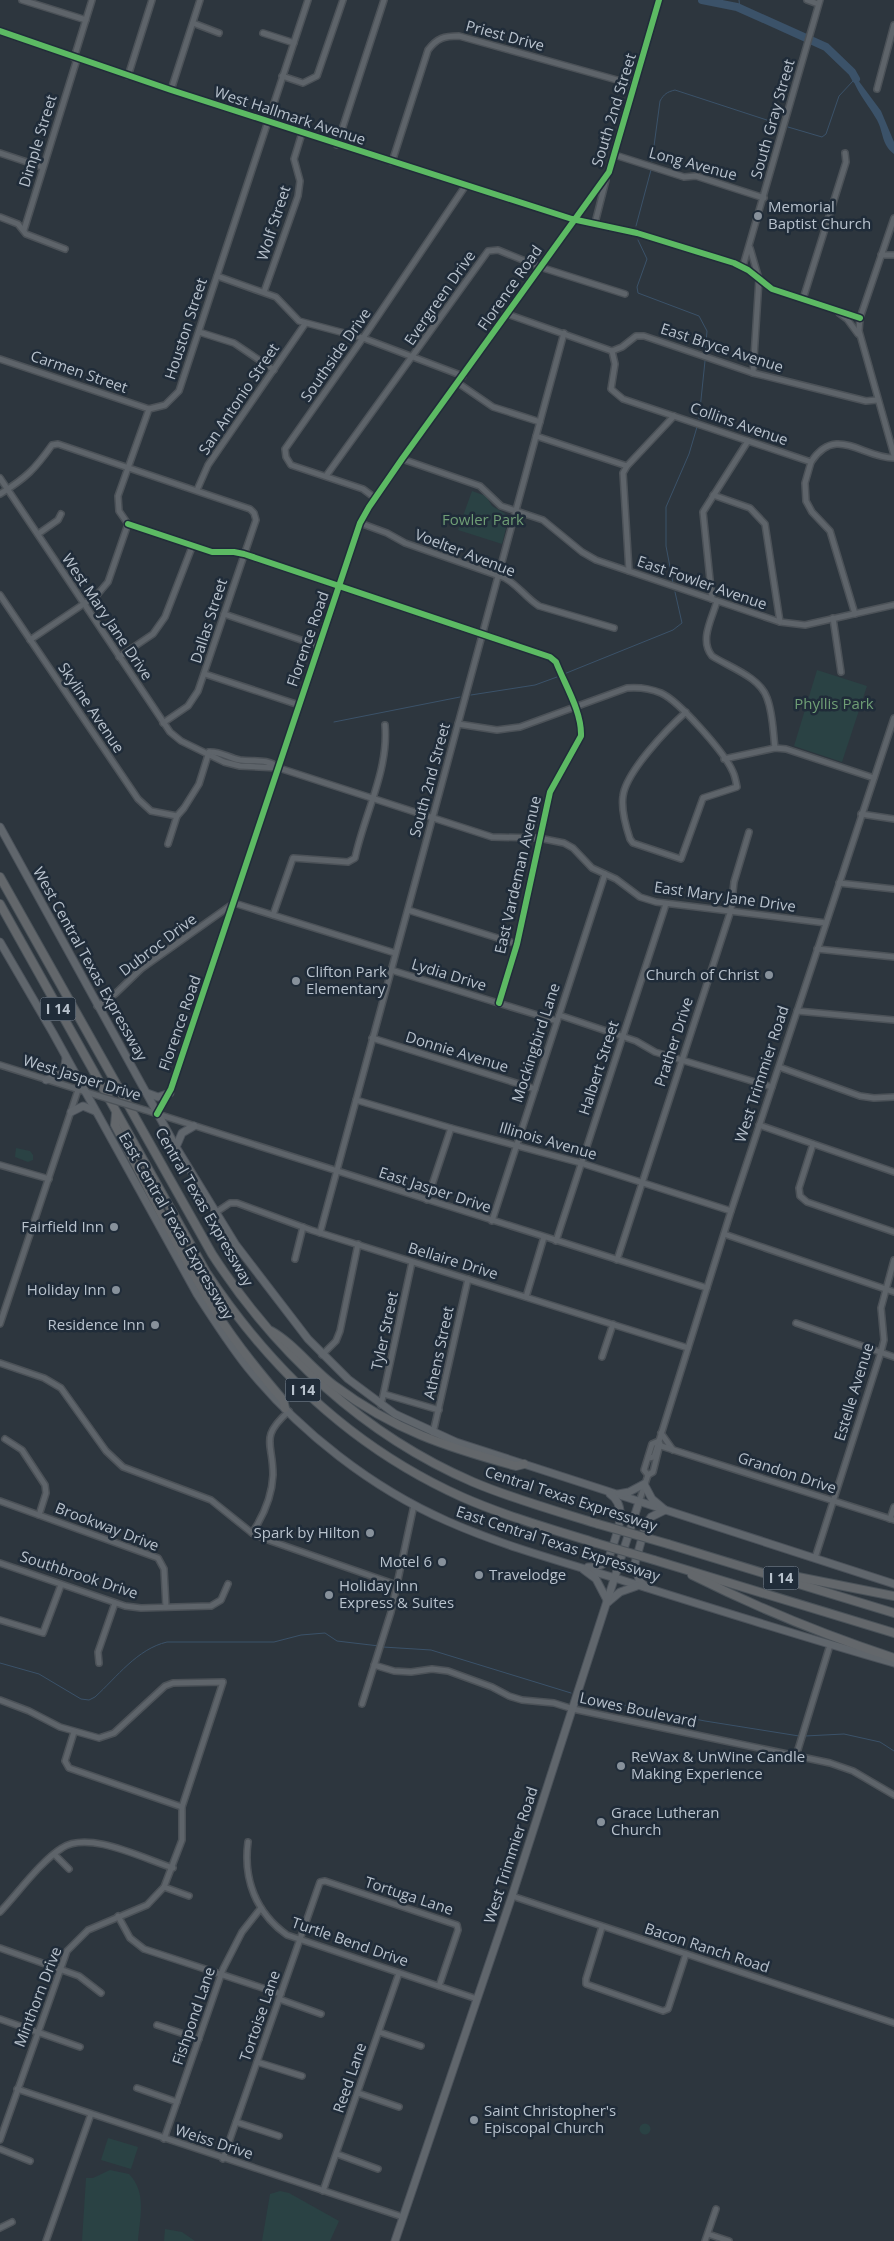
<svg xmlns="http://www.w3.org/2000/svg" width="894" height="2241" font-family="'Open Sans',sans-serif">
  <rect width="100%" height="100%" fill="#2d363e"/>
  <g fill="#2a4244">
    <polygon points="472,491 486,496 492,506 509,516 502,544 458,530"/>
    <polygon points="817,670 867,686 842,762 794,746"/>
    <polygon points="16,1148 30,1151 33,1155 33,1160 28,1162 15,1157"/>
    <circle cx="645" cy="2129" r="5.5"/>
    <polygon points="108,2138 138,2147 131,2169 101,2160"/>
    <path d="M110 2170 129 2174C147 2193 140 2217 138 2241H82L86 2178H93Z"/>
    <polygon points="280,2191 289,2193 339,2221 330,2241 262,2241 270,2194"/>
    <polygon points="165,2229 182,2232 195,2241 164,2241"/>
  </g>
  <path fill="#3b5269" d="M852 72 881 111 894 142V154C881 144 884 133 877 120 870 107 851 85 852 72Z"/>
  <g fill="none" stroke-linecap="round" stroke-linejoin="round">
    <g stroke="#3b5269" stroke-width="1">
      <polyline points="739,0 740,9"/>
      <polyline points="788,127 822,137 826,134 839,96 853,81"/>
      <path d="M652 161 660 101C664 94 667 92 675 90L779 124"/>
      <polyline points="636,226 651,170"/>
      <polyline points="638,240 647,259 637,287 638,293 699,316 707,331 705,353"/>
      <polyline points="699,419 705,361"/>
      <polyline points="673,583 666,546 666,507 689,454 697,427"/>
      <polyline points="564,674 673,630 682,623 675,592"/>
      <polyline points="471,695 535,685 557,677"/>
      <polyline points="334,722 460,697"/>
      <polyline points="383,1647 431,1650 571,1693"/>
      <path d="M0 1663 39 1674 81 1699 89 1700 95 1697C117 1677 137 1649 167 1642H274L301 1635 325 1633 337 1641 379 1646"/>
      <polyline points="586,1698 705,1721 799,1736"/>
      <polyline points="805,1736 844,1734 880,1742 894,1751"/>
    </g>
    <polyline stroke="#3b5269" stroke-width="8" points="702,0 737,7 826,47 852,72 856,79"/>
    <g stroke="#4c5258" stroke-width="8">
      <g id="minor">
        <polyline points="22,0 86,20"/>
        <polyline points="807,0 818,4"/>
        <polyline points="193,23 219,33"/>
        <polyline points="0,31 171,90 572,219 637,233 734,263 748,270 772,289 860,318"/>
        <polyline points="263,33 294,43"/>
        <polyline points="74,58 92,0"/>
        <polyline points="128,76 152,0"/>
        <polyline points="282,76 303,83 317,76 343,0"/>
        <polyline points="877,89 894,25"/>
        <polyline points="171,90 200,0"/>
        <polyline points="337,145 384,0"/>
        <polyline points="0,153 42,167"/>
        <polyline points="615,155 684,177 696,176 764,198"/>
        <path d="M392 162 428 50C437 38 444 36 459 36L635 85"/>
        <polyline points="0,217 18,224 26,234 65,249"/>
        <polyline points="894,218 860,318 859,331 894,455"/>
        <polyline points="595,223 606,180"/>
        <polyline points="24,230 77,59"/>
        <polyline points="750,248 759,279 753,373"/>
        <polyline points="881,255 894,255"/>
        <polyline points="743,266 820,0"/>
        <polyline points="217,276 276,297 299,321 363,338 463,376"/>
        <polyline points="264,292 298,196 300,181 294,159 302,133"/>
        <polyline points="803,299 846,162 845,153"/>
        <polyline points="839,313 847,319 858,334"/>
        <polyline points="507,314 612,351 622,347 636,336 644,336 753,373 866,401 877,400"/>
        <polyline points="199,332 234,343 274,370"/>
        <path d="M612 351 615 364 611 389 623 399 811 462C836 424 862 458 894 458"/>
        <polyline points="0,359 149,409"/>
        <polyline points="458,383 493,407 540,422"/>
        <polyline points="536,436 627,466"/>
        <polyline points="402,459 480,486 501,506 543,520 582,552 596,560 780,622 805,625 894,605"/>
        <polyline points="811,462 805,483 806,501 812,512 830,531 855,614"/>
        <polyline points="326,476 488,251 498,250 540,267 625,294"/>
        <polyline points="0,478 170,732 181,741 224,762 240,766 279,768"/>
        <polyline points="197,490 208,465 305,324"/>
        <path d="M0 494C26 478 35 469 52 445L58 444 250 509 254 513 256 520 198 691 188 706 163 723"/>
        <polyline points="713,495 750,508 765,524 780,622"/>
        <polyline points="375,498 363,489 291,465 286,457 285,449 363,338 466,185"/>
        <path d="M360 523 387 533 405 543 505 578C519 586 526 598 539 606L614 628"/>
        <path d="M128 524 212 552H234L244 554 550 657 556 662C565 685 582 712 581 736L550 792 517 944 499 1003"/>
        <polyline points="128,524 119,511 118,496 149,409 165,405 179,391 308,0"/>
        <polyline points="38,534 58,520 61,514"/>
        <polyline points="629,571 623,473 627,466 674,416"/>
        <polyline points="0,595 138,799 151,811 177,816"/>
        <polyline points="712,599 703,512 748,441"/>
        <path d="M717 601C712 619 699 640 712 656 729 667 760 677 767 698 773 713 773 732 775 748"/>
        <polyline points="224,614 319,646"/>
        <polyline points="833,618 841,672"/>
        <polyline points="30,640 97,595 108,582 128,524"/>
        <polyline points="119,657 153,634 165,617 192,547"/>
        <polyline points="205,674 299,705"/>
        <path d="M458 724 497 730 520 727 627 688C639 687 649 688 661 693 679 701 725 753 733 772 735 776 736 782 737 787L703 798 681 859 633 843 630 839C626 827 621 809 623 796 626 772 667 729 686 712"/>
        <path d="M209 752C220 751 229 758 240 760 254 762 267 758 279 768L492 837 539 838 564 843 573 848 592 868 616 879 640 897 656 902 826 923"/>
        <polyline points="724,759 775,748 786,749 874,778"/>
        <polyline points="861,814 894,819"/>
        <polyline points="168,844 177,816 184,808 199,784 209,752"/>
        <polyline points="839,883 894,889"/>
        <polyline points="408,910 517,944"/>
        <path d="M273 915 293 858 348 862 355 858C364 815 389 770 385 725"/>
        <polyline points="817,949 894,957"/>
        <polyline points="391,970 557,1021"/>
        <polyline points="97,1006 115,994 141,969 234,903 395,953"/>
        <polyline points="797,1011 894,1020"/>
        <polyline points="559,1015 636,1041 655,1052 772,1087"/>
        <polyline points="372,1038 535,1089"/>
        <polyline points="0,1065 99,1096"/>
        <polyline points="779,1067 860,1096 874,1098 894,1097"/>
        <polyline points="356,1100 451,1128 581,1163 731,1211"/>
        <polyline points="145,1110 707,1288"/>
        <polyline points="157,1114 171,1089 360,523 369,507 402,459 609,172 659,0"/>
        <polyline points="759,1125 894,1172"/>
        <polyline points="813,1144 799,1188 800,1196 807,1202 894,1232"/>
        <polyline points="0,1165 49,1179"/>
        <polyline points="427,1200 451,1128"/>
        <polyline points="215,1213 230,1203 237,1203 311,1230 688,1348"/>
        <polyline points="492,1221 605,874"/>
        <polyline points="320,1233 564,333"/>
        <polyline points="724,1234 894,1292"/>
        <polyline points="556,1241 666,904"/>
        <polyline points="295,1259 303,1227"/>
        <polyline points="617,1260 731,910 734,882 749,832"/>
        <polyline points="526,1297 544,1237"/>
        <polyline points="796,1323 894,1357"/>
        <polyline points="0,1324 78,1090"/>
        <polyline points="322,1355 336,1341 340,1331 358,1244"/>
        <polyline points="602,1357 613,1324"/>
        <polyline points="0,1363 44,1378 61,1388 106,1451 123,1467 211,1500 252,1533 265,1539 397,1585"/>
        <polyline points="384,1394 439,1410"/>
        <polyline points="381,1405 412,1262"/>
        <polyline points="433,1433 468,1279"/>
        <polyline points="661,1433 673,1450"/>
        <polyline points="5,1439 22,1450 45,1485 46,1493 39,1515"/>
        <polyline points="661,1446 894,1520"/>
        <polyline points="648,1458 654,1457 731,1211 894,718"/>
        <polyline points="648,1475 644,1470 652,1444 659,1441"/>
        <polyline points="0,1501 158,1558 164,1569 166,1607"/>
        <polyline points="639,1502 648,1475 653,1472 660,1444"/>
        <polyline points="890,1519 894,1507"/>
        <path d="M252 1533C264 1515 272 1497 273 1475 273 1442 259 1438 289 1411"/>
        <polyline points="815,1558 881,1352 884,1340 881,1308 894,1260"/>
        <polyline points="0,1563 125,1606 141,1608 211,1606 221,1600 228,1584"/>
        <polyline points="0,1620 43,1633 61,1585"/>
        <polyline points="99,1663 98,1652 115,1603"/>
        <polyline points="374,1665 394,1671 411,1672 432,1669 448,1671 492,1687 509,1696 522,1700 554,1703 573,1709 830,1763 853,1771 894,1795"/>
        <polyline points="0,1700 29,1711 60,1727 99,1738 114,1733 165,1686 173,1683 223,1682 182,1807 182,1840 164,1887 147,1905 88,1930 67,1951 0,2140"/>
        <polyline points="362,1704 391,1612 414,1505"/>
        <polyline points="74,1732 65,1761 69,1768 182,1807"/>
        <polyline points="796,1756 830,1645"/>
        <path d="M248 1842C243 1879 256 1913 287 1935L477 1999"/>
        <polyline points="54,1854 69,1869"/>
        <polyline points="164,1887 189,1896"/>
        <polyline points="512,1896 894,2023"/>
        <path d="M0 1912C17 1894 41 1861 62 1848 89 1830 144 1859 173 1868"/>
        <polyline points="118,1916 130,1938 144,1949 281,1994"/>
        <polyline points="602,1927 586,1979 586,1984 663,2011 668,2009 686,1954"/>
        <polyline points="0,1948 79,1976 101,1993"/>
        <polyline points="279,1999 321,2014"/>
        <polyline points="0,2019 80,2047"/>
        <polyline points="157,2025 199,2039"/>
        <polyline points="379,2032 421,2046"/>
        <polyline points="257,2062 302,2076"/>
        <polyline points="137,2088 177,2102"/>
        <polyline points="17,2089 403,2217"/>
        <polyline points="358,2093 399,2107"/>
        <polyline points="236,2122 279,2136"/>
        <polyline points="164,2139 223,1969 242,1932 261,1908"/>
        <polyline points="0,2149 30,2161"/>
        <polyline points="337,2154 378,2169"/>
        <polyline points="223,2159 320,1882 325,1881 457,1925 458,1930 439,1986"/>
        <polyline points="323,2191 399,1973"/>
        <polyline points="0,2228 12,2222"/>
        <polyline points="708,2234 729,2241"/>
        <polyline points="46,2241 91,2114"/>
        <polyline points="705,2241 716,2209"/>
      </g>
    </g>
    <g stroke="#4b525a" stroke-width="9">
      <g id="major">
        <polyline points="0,827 176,1147 236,1245 308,1339 348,1379 395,1414 456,1442 894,1584"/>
        <path d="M0 942 53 1033 197 1294C213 1319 229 1344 248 1368 300 1432 372 1488 447 1521 510 1549 578 1566 644 1587 727 1613 810 1639 894 1663"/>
        <polyline points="46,1080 64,1073 66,1058"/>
        <polyline points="147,1093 158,1097 170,1093"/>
        <polyline points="71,1112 83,1106 95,1111"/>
        <polyline points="176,1147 182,1133 194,1126"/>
        <polyline points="618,1494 629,1492 644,1484 652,1499 665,1510 651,1517 646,1524 635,1563 639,1580 646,1587"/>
        <path d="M588 1567C597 1567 604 1566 609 1558 614 1539 631 1508 610 1494"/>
        <polyline points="584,1570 596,1579 608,1602"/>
        <polyline points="608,1602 620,1592 637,1586"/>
        <polyline points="395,2241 512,1896 639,1502"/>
      </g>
    </g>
    <g stroke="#4a5259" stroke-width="10">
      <g id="highway">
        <path d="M0 877 212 1254C276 1353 364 1435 473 1482 513 1499 556 1511 598 1524"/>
        <path d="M0 904 206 1272C270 1369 355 1449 462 1497 505 1516 551 1529 596 1543"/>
        <path d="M116 1114 115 1125C147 1186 178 1250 214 1309 234 1341 258 1371 283 1400L285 1408"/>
        <path d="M271 1331C293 1343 314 1371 335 1386 394 1430 446 1447 516 1466L524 1464"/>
        <polyline points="668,1544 894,1613"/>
        <polyline points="654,1560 894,1633"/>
        <polyline points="783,1574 894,1596"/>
        <path d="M692 1575C758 1608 824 1635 894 1658"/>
      </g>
    </g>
    <use href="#minor" stroke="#5e646a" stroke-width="5"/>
    <use href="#major" stroke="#60666c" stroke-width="7"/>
    <use href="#highway" stroke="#63676b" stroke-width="8"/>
    <g stroke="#4c5258" stroke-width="8" stroke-linecap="butt">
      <polyline id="minor-bridge" points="99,1096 145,1110"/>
    </g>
    <g stroke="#4a5259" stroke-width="10" stroke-linecap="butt">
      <g id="highway-bridge">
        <polyline points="598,1524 668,1544"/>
        <polyline points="596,1543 654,1560"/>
      </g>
    </g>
    <use href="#minor-bridge" stroke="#5e646a" stroke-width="5"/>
    <use href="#highway-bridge" stroke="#63676b" stroke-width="8"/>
    <g stroke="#202c39" stroke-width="9">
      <g id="cycleway">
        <polyline points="0,31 171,90 572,219 637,233 734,263 748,270 772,289 860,318"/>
        <path d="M128 524 212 552H234L244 554 550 657 556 662C565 685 582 712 581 736L550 792 517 944 499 1003"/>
        <polyline points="157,1114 171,1089 360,523 369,507 402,459 609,172 659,0"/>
      </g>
    </g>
    <use href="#cycleway" stroke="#5cba63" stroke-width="6"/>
  </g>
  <g fill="#87919b" stroke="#202c39" stroke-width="2">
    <circle cx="758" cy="216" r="5"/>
    <circle cx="769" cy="975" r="5"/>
    <circle cx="296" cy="981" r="5"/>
    <circle cx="114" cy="1227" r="5"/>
    <circle cx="116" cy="1290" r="5"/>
    <circle cx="155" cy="1325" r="5"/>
    <circle cx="370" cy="1533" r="5"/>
    <circle cx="442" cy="1562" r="5"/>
    <circle cx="479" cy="1575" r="5"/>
    <circle cx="329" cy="1595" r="5"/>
    <circle cx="621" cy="1766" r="5"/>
    <circle cx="601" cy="1822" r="5"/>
    <circle cx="474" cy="2120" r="5"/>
  </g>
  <g text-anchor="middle" stroke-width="5" stroke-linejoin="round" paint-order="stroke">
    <g fill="#202c39" stroke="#8a95a1" stroke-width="1">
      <rect x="40.5" y="997.5" width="35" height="23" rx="4"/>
      <rect x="285.5" y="1378.5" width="35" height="23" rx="4"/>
      <rect x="763.5" y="1566.5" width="35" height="23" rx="4"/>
    </g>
    <g font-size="14" font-weight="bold" fill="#b8c2cd">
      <text x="58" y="1014">I 14</text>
      <text x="303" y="1395">I 14</text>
      <text x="781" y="1583">I 14</text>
    </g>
    <g font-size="15" fill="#b8c2cd" stroke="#202c39">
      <text transform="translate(505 36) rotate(15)" y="5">Priest Drive</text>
      <text transform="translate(614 110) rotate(-73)" y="5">South 2nd Street</text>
      <text transform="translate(290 116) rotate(18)" y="5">West Hallmark Avenue</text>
      <text transform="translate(773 119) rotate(-74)" y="5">South Gray Street</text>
      <text transform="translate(38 141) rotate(-73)" y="5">Dimple Street</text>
      <text transform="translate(693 164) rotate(15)" y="5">Long Avenue</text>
      <text transform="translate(274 223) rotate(-72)" y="5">Wolf Street</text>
      <text transform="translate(510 288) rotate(-55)" y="5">Florence Road</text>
      <text transform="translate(440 298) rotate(-55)" y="5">Evergreen Drive</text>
      <text transform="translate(186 329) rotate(-72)" y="5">Houston Street</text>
      <text transform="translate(722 348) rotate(18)" y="5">East Bryce Avenue</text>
      <text transform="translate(336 355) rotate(-55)" y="5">Southside Drive</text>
      <text transform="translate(79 372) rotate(19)" y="5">Carmen Street</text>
      <text transform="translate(239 399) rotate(-56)" y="5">San Antonio Street</text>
      <text transform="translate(739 424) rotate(19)" y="5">Collins Avenue</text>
      <text transform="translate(465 553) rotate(21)" y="5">Voelter Avenue</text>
      <text transform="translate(702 583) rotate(19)" y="5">East Fowler Avenue</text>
      <text transform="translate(107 617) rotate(56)" y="5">West Mary Jane Drive</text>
      <text transform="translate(209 621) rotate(-72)" y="5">Dallas Street</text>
      <text transform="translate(308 639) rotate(-71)" y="5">Florence Road</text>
      <text transform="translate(91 708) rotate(56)" y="5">Skyline Avenue</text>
      <text transform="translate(430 780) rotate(-75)" y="5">South 2nd Street</text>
      <text transform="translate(518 875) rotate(-77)" y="5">East Vardeman Avenue</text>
      <text transform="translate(725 897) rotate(8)" y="5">East Mary Jane Drive</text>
      <text transform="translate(158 945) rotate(-37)" y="5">Dubroc Drive</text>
      <text transform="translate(90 964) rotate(61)" y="5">West Central Texas Expressway</text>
      <text transform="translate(449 975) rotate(17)" y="5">Lydia Drive</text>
      <text transform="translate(180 1023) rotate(-71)" y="5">Florence Road</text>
      <text transform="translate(674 1042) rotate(-72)" y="5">Prather Drive</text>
      <text transform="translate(536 1043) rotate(-72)" y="5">Mockingbird Lane</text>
      <text transform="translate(457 1052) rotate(17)" y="5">Donnie Avenue</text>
      <text transform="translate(599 1068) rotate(-72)" y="5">Halbert Street</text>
      <text transform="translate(762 1074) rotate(-72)" y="5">West Trimmier Road</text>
      <text transform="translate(82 1078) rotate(17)" y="5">West Jasper Drive</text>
      <text transform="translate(548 1141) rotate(16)" y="5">Illinois Avenue</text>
      <text transform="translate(435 1190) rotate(18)" y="5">East Jasper Drive</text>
      <text transform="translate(204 1207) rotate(60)" y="5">Central Texas Expressway</text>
      <text transform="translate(176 1226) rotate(60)" y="5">East Central Texas Expressway</text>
      <text transform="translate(453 1261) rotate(17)" y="5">Bellaire Drive</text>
      <text transform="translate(385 1331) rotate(-78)" y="5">Tyler Street</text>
      <text transform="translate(439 1353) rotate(-78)" y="5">Athens Street</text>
      <text transform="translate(854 1392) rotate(-73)" y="5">Estelle Avenue</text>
      <text transform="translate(787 1473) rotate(18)" y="5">Grandon Drive</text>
      <text transform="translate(571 1499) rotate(18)" y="5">Central Texas Expressway</text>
      <text transform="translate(107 1527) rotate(21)" y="5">Brookway Drive</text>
      <text transform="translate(558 1544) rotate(18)" y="5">East Central Texas Expressway</text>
      <text transform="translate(79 1575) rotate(18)" y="5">Southbrook Drive</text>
      <text transform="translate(638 1710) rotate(12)" y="5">Lowes Boulevard</text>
      <text transform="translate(511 1855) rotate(-72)" y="5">West Trimmier Road</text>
      <text transform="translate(409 1896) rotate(18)" y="5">Tortuga Lane</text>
      <text transform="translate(350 1942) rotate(19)" y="5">Turtle Bend Drive</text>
      <text transform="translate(707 1948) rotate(18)" y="5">Bacon Ranch Road</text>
      <text transform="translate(38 1997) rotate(-69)" y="5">Minthorn Drive</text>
      <text transform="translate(194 2016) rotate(-71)" y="5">Fishpond Lane</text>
      <text transform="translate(260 2016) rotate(-71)" y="5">Tortoise Lane</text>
      <text transform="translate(350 2078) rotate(-71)" y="5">Reed Lane</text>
      <text transform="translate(214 2142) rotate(18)" y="5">Weiss Drive</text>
    </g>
    <g font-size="15" fill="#b8c2cd" stroke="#202c39" text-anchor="start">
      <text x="768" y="212">Memorial<tspan x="768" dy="17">Baptist Church</tspan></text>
      <text x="306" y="977">Clifton Park<tspan x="306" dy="17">Elementary</tspan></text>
      <text x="759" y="980" text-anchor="end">Church of Christ</text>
      <text x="104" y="1232" text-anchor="end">Fairfield Inn</text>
      <text x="106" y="1295" text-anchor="end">Holiday Inn</text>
      <text x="145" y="1330" text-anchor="end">Residence Inn</text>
      <text x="360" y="1538" text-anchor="end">Spark by Hilton</text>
      <text x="432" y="1567" text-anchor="end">Motel 6</text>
      <text x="489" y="1580">Travelodge</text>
      <text x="339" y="1591">Holiday Inn<tspan x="339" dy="17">Express &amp; Suites</tspan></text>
      <text x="631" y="1762">ReWax &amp; UnWine Candle<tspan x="631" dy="17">Making Experience</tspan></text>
      <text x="611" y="1818">Grace Lutheran<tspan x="611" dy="17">Church</tspan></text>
      <text x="484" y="2116">Saint Christopher's<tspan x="484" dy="17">Episcopal Church</tspan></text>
    </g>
    <g font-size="15" fill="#6f9e75" stroke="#202c39">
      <text x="483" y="525">Fowler Park</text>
      <text x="834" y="709">Phyllis Park</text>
    </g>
  </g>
</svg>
